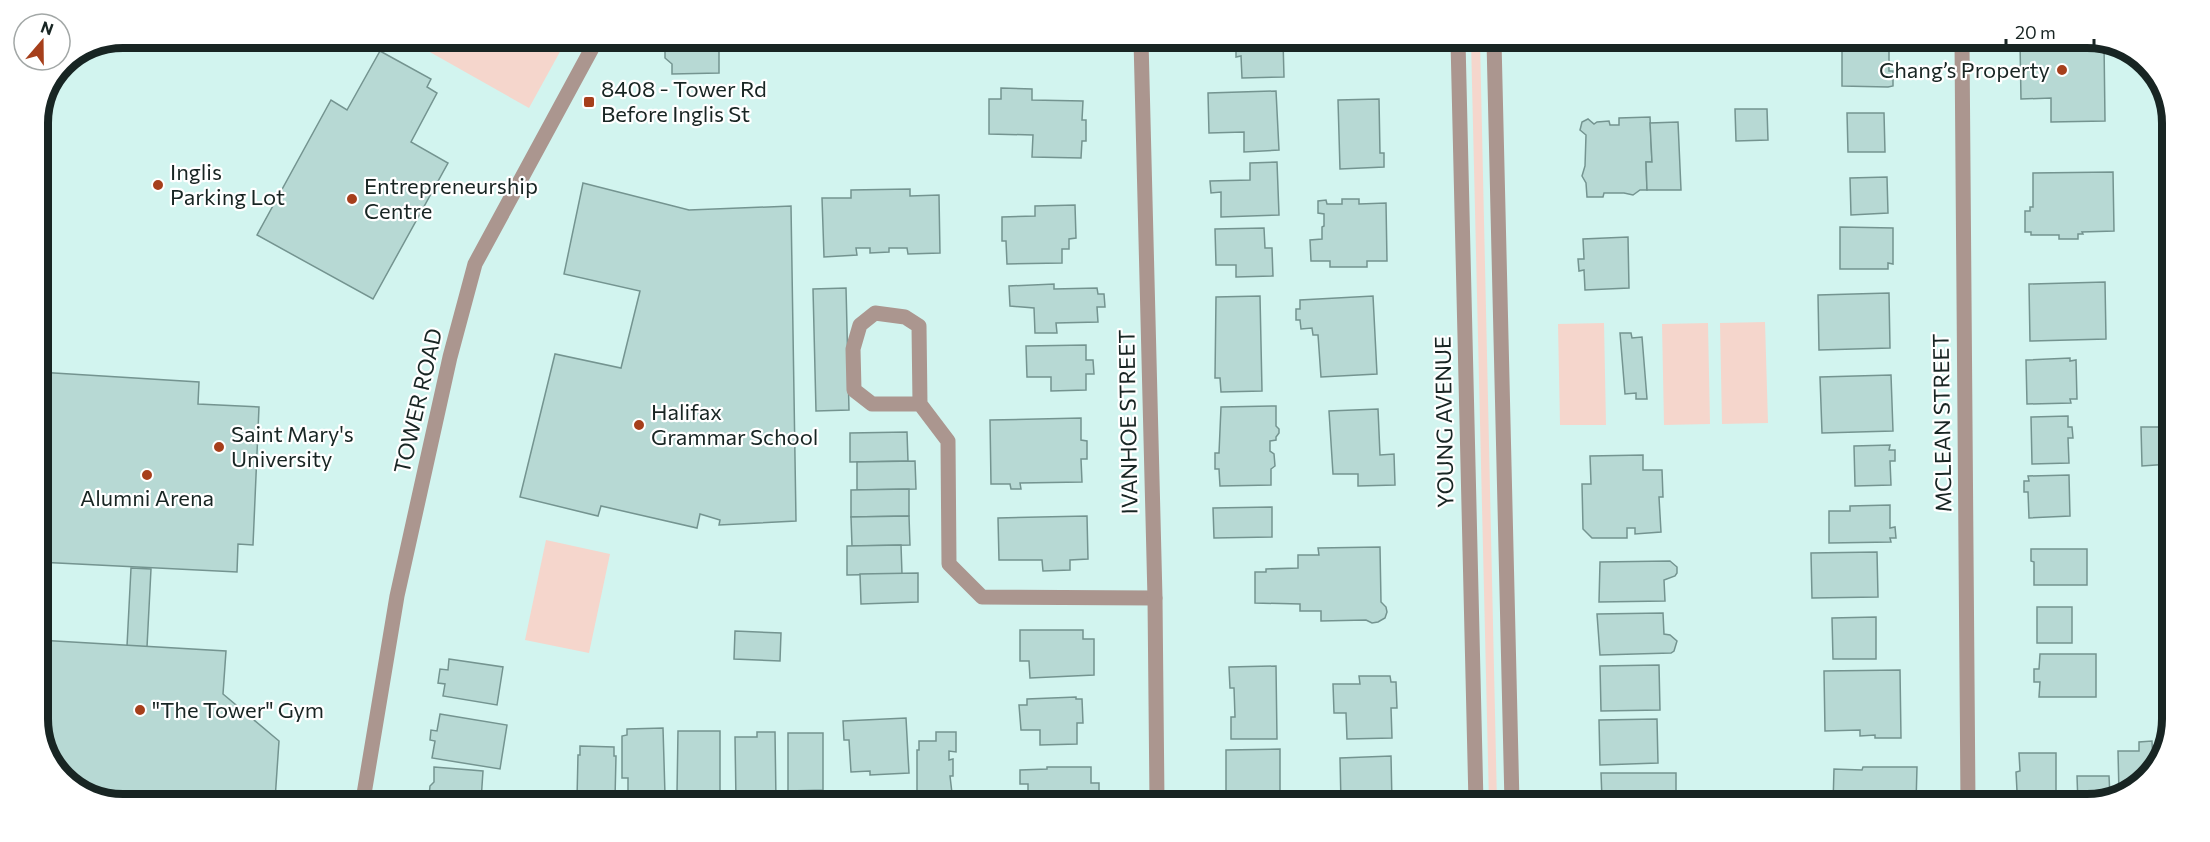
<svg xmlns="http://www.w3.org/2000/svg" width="2210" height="842" font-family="Commissioner,sans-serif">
  <rect width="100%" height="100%" fill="#d2f4ef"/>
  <g fill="#f5d6cc">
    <polygon points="405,38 567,39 529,108"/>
    <polygon points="1471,41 1480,41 1497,803 1489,803"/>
    <polygon points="1765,322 1768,423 1722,424 1720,323"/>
    <polygon points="1604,323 1606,425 1560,425 1558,324"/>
    <polygon points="1708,323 1710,424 1664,425 1662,324"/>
    <polygon points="546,540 610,554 589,653 525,640"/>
  </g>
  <g fill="#b7d9d4" stroke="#749490" stroke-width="1.5">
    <polygon points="671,39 735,39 735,47 719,47 719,73 672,74 672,64 665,58 665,48 671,42"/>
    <polygon points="1241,40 1283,40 1284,77 1242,78 1241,56 1236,57 1236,42 1241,42"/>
    <polygon points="2020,42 2104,42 2105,121 2051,122 2051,98 2021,99"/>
    <polygon points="380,51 431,79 427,87 437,93 411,142 448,163 373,299 257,235 331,100 347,110"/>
    <polygon points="1842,51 1889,51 1889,71 1893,71 1893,86 1888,87 1842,86"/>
    <polygon points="1001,88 1032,89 1032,100 1083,101 1082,120 1086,120 1086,141 1082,141 1081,158 1032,157 1033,135 989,134 989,99 1001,99"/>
    <polygon points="1276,91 1279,150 1244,152 1244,132 1209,133 1208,93"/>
    <polygon points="1379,99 1380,153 1384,153 1384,167 1340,169 1338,100"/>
    <polygon points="1735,109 1767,109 1768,140 1736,141"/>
    <polygon points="1847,113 1884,113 1885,152 1848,152"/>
    <polygon points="1650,117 1652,162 1646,162 1647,190 1640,190 1633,195 1624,193 1604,193 1603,197 1587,197 1586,183 1582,176 1585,166 1586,135 1580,130 1582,122 1588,119 1594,124 1597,122 1609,121 1610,125 1619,125 1619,118"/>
    <polygon points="1678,122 1681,190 1647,190 1646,162 1652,162 1650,123"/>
    <polygon points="1277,162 1279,215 1221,217 1221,192 1211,193 1210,181 1250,180 1250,163"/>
    <polygon points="2113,172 2114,231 2082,232 2083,234 2078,234 2078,239 2059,239 2059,235 2031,235 2031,232 2025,232 2025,211 2030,211 2030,207 2033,207 2033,173"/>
    <polygon points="1887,177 1888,213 1851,215 1850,178"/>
    <polygon points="583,183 689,210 791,206 796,521 719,525 720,520 700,514 697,528 601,506 598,516 520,497 555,354 621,368 640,291 564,274"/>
    <polygon points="910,189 910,196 939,195 940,253 908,254 907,248 889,248 889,252 870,253 870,248 856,248 857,255 824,257 822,198 851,198 851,190"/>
    <polygon points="1342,199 1359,199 1359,204 1386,203 1387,261 1367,261 1367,267 1330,267 1330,261 1311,261 1310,240 1322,239 1322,227 1324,226 1324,214 1318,213 1318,201 1326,200 1327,204 1342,204"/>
    <polygon points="1075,205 1076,238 1069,239 1069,249 1062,249 1062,263 1007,264 1006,241 1002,241 1002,217 1035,216 1035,206"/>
    <polygon points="1840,227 1893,228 1893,264 1888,263 1888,269 1840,269"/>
    <polygon points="1264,228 1265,248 1272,248 1273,276 1236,277 1236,265 1216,265 1215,229"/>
    <polygon points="1628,237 1629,288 1585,290 1584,270 1579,271 1578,259 1584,259 1583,239"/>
    <polygon points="2105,282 2106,339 2030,341 2029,284"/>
    <polygon points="1054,284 1054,289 1097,288 1098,294 1104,294 1105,307 1097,307 1098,322 1056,323 1057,333 1035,333 1034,308 1010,306 1009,286"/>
    <polygon points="846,288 849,410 816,411 813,289"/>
    <polygon points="1889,293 1890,348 1819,350 1818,295"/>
    <polygon points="1260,296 1262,391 1221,392 1220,378 1215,378 1216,297"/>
    <polygon points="1373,296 1377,374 1321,377 1318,335 1313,335 1312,328 1301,329 1300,320 1296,320 1296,309 1300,309 1300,300"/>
    <polygon points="1620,333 1631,333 1632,338 1642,337 1647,399 1636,399 1636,393 1625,394"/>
    <polygon points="1086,345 1086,360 1093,360 1094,374 1086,374 1086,390 1051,391 1051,377 1027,377 1026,346"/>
    <polygon points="2070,358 2070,361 2076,360 2077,399 2070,399 2071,403 2027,404 2026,360"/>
    <polygon points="38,372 199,382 198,404 259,407 253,545 238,544 237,572 38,562"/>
    <polygon points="1891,375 1893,431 1822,433 1820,377"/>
    <polygon points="1276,406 1276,426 1279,429 1279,433 1276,437 1276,440 1270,441 1270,451 1274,454 1275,466 1271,469 1271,485 1220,486 1219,469 1215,469 1215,453 1219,453 1221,407"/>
    <polygon points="1378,409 1380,455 1394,454 1395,485 1358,486 1358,474 1333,474 1329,411"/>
    <polygon points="2068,416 2068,427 2072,427 2073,438 2068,438 2069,463 2032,464 2031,417"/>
    <polygon points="1081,418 1081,440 1087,441 1087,459 1081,459 1082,482 1020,483 1021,489 1011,489 1010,484 991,484 990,420"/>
    <polygon points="2141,427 2170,427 2170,464 2142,466"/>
    <polygon points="907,432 908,461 850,462 850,433"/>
    <polygon points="1890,445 1889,450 1895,450 1895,461 1890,461 1891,485 1855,486 1854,446"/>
    <polygon points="1643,455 1643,470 1662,470 1663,497 1659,497 1661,532 1635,534 1635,528 1627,528 1627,538 1592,538 1583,529 1582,484 1591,484 1590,456"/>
    <polygon points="915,461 916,489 857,490 857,462"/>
    <polygon points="2069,475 2070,516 2029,518 2028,492 2024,492 2024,481 2029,481 2028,476"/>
    <polygon points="909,489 909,516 851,517 851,490"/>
    <polygon points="1890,505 1890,528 1895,527 1896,538 1890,538 1891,542 1829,543 1829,511 1850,511 1850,506"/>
    <polygon points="1272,507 1272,537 1214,538 1213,508"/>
    <polygon points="909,516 910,545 852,546 851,517"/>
    <polygon points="1087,516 1088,559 1070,560 1070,570 1043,571 1042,560 999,560 998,518"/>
    <polygon points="901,545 902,574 847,575 847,546"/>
    <polygon points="1380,547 1381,602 1386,607 1387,612 1385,618 1378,622 1372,623 1366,620 1321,621 1321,611 1300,611 1300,604 1255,603 1255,572 1266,572 1266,569 1298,568 1298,555 1319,555 1318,548"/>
    <polygon points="2031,549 2087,549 2087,585 2034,585 2034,562 2031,561"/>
    <polygon points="1877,552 1878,597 1812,598 1811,553"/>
    <polygon points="1670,561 1677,567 1677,573 1675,576 1664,580 1665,601 1599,602 1600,562"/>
    <polygon points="131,568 151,569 147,647 127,646"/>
    <polygon points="918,573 918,602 861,604 860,574"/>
    <rect x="2037" y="607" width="35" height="36"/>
    <polygon points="1663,613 1664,634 1670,635 1677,641 1674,651 1671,653 1600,655 1597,614"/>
    <polygon points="1876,617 1876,659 1833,659 1832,618"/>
    <polygon points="1020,630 1083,630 1083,639 1094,639 1094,675 1030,678 1029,661 1020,661"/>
    <polygon points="735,631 781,633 780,661 734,659"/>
    <polygon points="38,640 226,651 223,694 279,741 275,800 95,800 55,771 38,725"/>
    <polygon points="2040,654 2096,654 2096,697 2039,697 2040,682 2034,682 2034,669 2039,669"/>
    <polygon points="449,659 503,667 497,705 443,696 445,684 438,683 440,669 448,670"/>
    <polygon points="1659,665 1660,710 1601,711 1600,666"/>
    <polygon points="1276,666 1277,739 1231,739 1231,717 1235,717 1234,688 1230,688 1229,667"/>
    <polygon points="1900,670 1901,738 1875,738 1875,735 1860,736 1860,730 1825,731 1824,671"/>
    <polygon points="1359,676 1390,676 1391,682 1396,682 1397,708 1391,708 1392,738 1347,739 1346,713 1334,713 1333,684 1360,684"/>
    <polygon points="1076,697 1076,699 1082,699 1083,723 1077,723 1077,744 1040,745 1040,730 1021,730 1019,705 1027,705 1027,699"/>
    <polygon points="440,714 507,725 500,769 432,758 435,741 430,740 431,730 437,731"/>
    <polygon points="906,718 909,773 870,775 870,771 851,772 849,740 844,740 843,721"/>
    <polygon points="1657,719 1658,763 1600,765 1599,720"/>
    <polygon points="663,728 665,795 628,795 628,778 622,778 622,736 627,735 627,729"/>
    <polygon points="678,731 720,731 720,793 718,793 718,801 699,801 699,793 677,793"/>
    <polygon points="757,732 775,732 776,801 736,801 735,737 757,737"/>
    <polygon points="936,732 956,732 956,752 949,751 949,760 953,759 953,776 950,776 953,802 917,802 917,750 919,750 919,741 936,741"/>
    <polygon points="788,733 823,733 823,790 788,791"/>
    <polygon points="2152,741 2153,767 2139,787 2119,794 2118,751 2139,751 2139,742"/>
    <polygon points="580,746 614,747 614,756 616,756 615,799 577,798 578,755 580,755"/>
    <polygon points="1280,749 1280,796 1278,796 1278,803 1224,802 1223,793 1226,793 1226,750"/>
    <polygon points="2019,753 2056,753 2056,804 2021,804 2020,791 2017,791 2016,772 2020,771"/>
    <polygon points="1391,756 1392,803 1341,803 1340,758"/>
    <polygon points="434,767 483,771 481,801 431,801 429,796 430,786 434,782"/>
    <polygon points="1047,767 1091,767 1091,783 1099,783 1099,802 1028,802 1028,784 1020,784 1020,770 1047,769"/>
    <polygon points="1863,767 1917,767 1916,804 1833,804 1834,769 1862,770"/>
    <polygon points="1601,773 1676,773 1676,792 1671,792 1672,804 1606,803 1606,799 1602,799"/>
    <polygon points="2077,776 2109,776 2110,797 2088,804 2078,804"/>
  </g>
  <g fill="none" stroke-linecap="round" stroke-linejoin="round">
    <polyline stroke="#ab968f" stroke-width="15" points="920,404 872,404 854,390 853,349 860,325 875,313 905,317 919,326 920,404 948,441 949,564 982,597 1155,598"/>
    <g stroke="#ab968f" stroke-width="15">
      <polyline points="1141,40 1155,598 1157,802"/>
      <polyline points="1458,41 1476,803"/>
      <polyline points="1494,41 1512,803"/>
      <polyline points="1962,42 1968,804"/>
      <polyline points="363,800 397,596 450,357 475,264 597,39"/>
    </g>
  </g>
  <g fill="#a63f1b" stroke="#fff" stroke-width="2">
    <circle cx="2062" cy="70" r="6"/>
    <rect x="583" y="96" width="12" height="12" rx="3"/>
    <circle cx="158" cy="185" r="6"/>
    <circle cx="352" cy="199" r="6"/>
    <circle cx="639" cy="425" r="6"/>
    <circle cx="219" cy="447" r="6"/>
    <circle cx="147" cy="475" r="6"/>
    <circle cx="140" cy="710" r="6"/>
  </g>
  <g text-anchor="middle" stroke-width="4.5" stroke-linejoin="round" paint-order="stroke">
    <g font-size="22" fill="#182523" stroke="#fff" text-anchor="start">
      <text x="2050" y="78" text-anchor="end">Chang’s Property</text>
      <text x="601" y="97">8408 - Tower Rd<tspan x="601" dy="25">Before Inglis St</tspan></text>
      <text x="170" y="180">Inglis<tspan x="170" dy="25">Parking Lot</tspan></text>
      <text x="364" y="194">Entrepreneurship<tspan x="364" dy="25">Centre</tspan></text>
      <text x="651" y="420">Halifax<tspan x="651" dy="25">Grammar School</tspan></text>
      <text x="231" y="442">Saint Mary's<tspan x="231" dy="25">University</tspan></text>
      <text x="147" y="506" text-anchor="middle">Alumni Arena</text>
      <text x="152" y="718">"The Tower" Gym</text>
    </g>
    <g font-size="22" fill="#182523" stroke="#fff">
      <text transform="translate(418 401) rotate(-77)" y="8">TOWER ROAD</text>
      <text transform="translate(1128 422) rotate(-91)" y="8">IVANHOE STREET</text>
      <text transform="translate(1444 422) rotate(-91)" y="8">YOUNG AVENUE</text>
      <text transform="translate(1942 423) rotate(-91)" y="8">MCLEAN STREET</text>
    </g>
  </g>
  <path d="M0 0H2210V842H0ZM123 48H2087A75 75 0 0 1 2162 123V719A75 75 0 0 1 2087 794H123A75 75 0 0 1 48 719V123A75 75 0 0 1 123 48Z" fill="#fff" fill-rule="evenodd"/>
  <path fill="none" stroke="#182523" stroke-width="8" d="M123 48H2087A75 75 0 0 1 2162 123V719A75 75 0 0 1 2087 794H123A75 75 0 0 1 48 719V123A75 75 0 0 1 123 48Z"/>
  <g transform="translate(42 42) rotate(20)"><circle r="28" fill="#ffffff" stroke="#a3a8a7" stroke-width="1.5"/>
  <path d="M0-4.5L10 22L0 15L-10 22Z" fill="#a63f1b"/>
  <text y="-9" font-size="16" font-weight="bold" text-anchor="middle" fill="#182523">N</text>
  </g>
  <path d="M2006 39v9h88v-9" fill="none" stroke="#182523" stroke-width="3"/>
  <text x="2015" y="39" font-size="18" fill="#182523" stroke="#ffffff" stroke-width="4.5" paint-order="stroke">20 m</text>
</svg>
